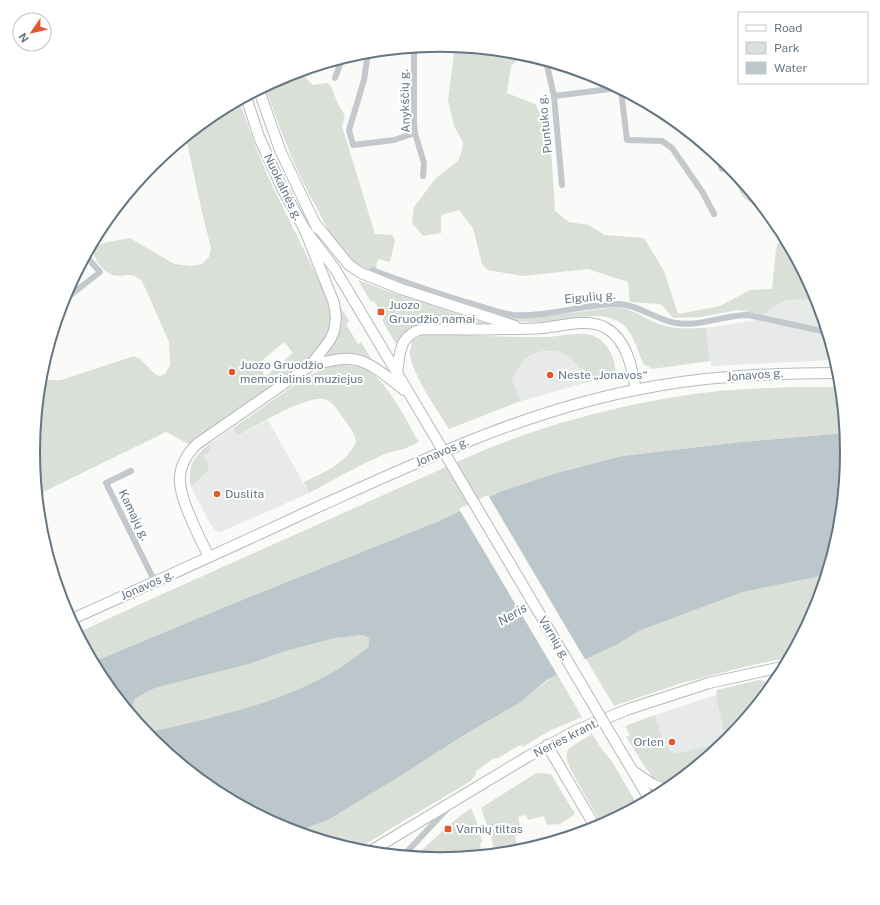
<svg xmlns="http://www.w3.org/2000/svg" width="880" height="905" font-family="'Public Sans',sans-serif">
  <rect width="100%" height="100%" fill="#fafaf8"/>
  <g fill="#e8e9e9">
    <polygon points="792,298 817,301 835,360 711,366 706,328 756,320 780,302"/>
    <polygon points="553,351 563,353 569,357 579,368 588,382 521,401 512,381 518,368 524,360 536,352"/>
    <polygon points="268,420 309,493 221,532 218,532 213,528 208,520 191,487 208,469 204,455 211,451 209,444 233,428 238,436"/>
    <polygon points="716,695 723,723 724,731 721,738 716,744 678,753 671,752 663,741 655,715"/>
  </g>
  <g fill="#dadfd7" fill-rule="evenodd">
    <path d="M455 47 519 53V58L511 66 507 93 535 104 550 134 555 211 569 222 588 225 605 235 644 238 664 271 678 314 720 306 750 290 772 289 776 249 782 233 817 301C788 298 787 297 763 315L738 310 701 317 673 318 663 306 659 304 630 302 628 282 588 269 523 276 488 270 482 264 473 228 459 210 441 215V233L423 236 412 223 414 207 436 178 458 161 462 151 463 142 454 126 448 100Z"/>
    <polygon points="299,72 313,85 327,83 331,86 337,102 345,116 342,126 375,234 392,235 395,240 390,262 378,259 374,276 351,262 333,239 306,188 294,163 280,128 265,87 284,76"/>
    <path d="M239 101 254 142 269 179 331 305V329L325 342 311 358 189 444 166 432 37 495 33 452 40 378 47 380H61L134 356 140 359 156 375 160 376 165 374 170 365 169 342 142 281C130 270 124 278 112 275 105 272 94 261 94 253 94 251 96 249 96 247L103 243 130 238 174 264 192 266 202 264 209 257 211 248 201 208 186 137 214 114ZM284 342 293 353 266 376 262 371 259 363Z"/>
    <path d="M738 177 762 207C745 202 737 195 738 177Z"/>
    <polygon points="358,280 396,294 491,325 424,325 397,346 382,320 384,318 374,301 371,302"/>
    <path d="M417 290 513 318 536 317 618 307C636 310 646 320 662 325 676 330 692 328 706 328L710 361 652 369 646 365H644C636 349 634 329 616 320 599 312 582 318 565 320 548 322 532 323 516 321 484 316 448 300 417 290Z"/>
    <polygon points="340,306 349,321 346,324 358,344 361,342 372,360 371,361 320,360"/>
    <path d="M437 334C474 335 511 338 548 337 563 336 580 331 594 336 607 342 616 358 615 371L612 375 588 382C583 373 577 364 569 357 557 347 536 350 525 359 519 365 516 373 512 381L521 401 449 429C437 409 415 379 410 356 409 350 412 347 412 341L423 335Z"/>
    <path d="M347 365C354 366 361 367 367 370 388 382 407 422 419 442L404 449 387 453 361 465 309 493 304 482C324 472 346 464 356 442 355 433 349 426 343 418 339 412 333 401 324 399 304 396 256 426 237 436L233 428 309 375 331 366Z"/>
    <path d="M793 387H841L845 433 741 442 622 456 553 474 502 491 439 521 232 604 93 662 77 633 167 592 475 454C552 421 634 401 718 391 743 389 768 388 793 387Z"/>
    <path d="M209 444 211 451 204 455 209 469 191 487C187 467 193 457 209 444Z"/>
    <polygon points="826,575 816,608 790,657 748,666 682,683 614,706 586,659 618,644 641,630 743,592"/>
    <path d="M363 635 369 638V646C309 700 223 715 146 733L132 715 133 703 136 698 155 688 249 664 286 651 335 638Z"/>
    <path d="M557 674 582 717 549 731 523 747 522 745C512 748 505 755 495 759L494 758 475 772 476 774 471 781 400 823 356 850 296 832 328 820 397 778 464 735 521 702 533 691Z"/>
    <path d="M758 680 764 681 772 687 728 740 673 785C670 785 666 785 663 784 649 780 635 749 626 737L630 735 625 726 655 715 663 741 671 752 678 753 716 744 721 738 724 731 716 697 717 690Z"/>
    <path d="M592 734 603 751 611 760 638 806 602 825 572 772C568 764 564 756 569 748Z"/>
    <polygon points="536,773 551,774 575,814 560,824 547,825 544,816 528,820 526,815 518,817 522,834 515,836 517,844 534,840 536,846 544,844 519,852 495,854 492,841 481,808"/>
    <polygon points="471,808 476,820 482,841 480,845 483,855 440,859 414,857 456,819"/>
  </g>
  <path fill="#bbc7cb" d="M845 433 847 453 839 532 826 575 743 592 641 630 618 644 586 659 547 680 533 691 521 702 464 735 397 778 328 820 296 832 284 828 214 791 152 740 146 733C222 715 309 699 369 646V638L363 635 335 638 286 651 249 664 155 688 136 698 133 703 132 715 101 678 93 662 232 604 439 521 502 491 553 474 622 456 741 442Z"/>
  <polygon fill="#fafaf8" points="488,495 586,661 558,676 459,509"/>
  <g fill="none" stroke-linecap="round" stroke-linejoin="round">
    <g stroke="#b5babe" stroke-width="12">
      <g id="primary">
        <polyline points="259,90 280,150 317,228"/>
        <polyline points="246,97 259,137 282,188 304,228 335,269 422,415"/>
        <polyline points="314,222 349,265 361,273 401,289 515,326"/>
        <path d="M311 365C321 363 332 360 342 359 366 356 386 376 404 390"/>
        <path d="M397 373C400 352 399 335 423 329 450 329 476 330 503 329 516 329 530 329 543 328 562 326 588 318 606 328 627 340 632 368 636 390"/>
        <path d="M209 557C203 545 197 533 192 521 179 492 171 469 197 444L311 365 330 340 334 331 336 318 334 303 304 228"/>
        <path d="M70 620C150 584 230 548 309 511 415 463 520 413 635 390 703 376 770 373 839 373"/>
        <polyline points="616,743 650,800"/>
        <polyline points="547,745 596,828"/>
        <polyline points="636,773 652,784 667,790"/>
        <polyline points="369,852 527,757 577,730 629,709 709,683 782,667 782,671"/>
      </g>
    </g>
    <g stroke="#c3c8cc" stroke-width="6">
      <polyline points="414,48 414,123 415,133 424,163 423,176"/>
      <polyline points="368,53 364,80 349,130 353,145 394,140 415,133"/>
      <polyline points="546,61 554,96 562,185"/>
      <polyline points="335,78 342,59"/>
      <polyline points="621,90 627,140 662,141 672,148 703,193 714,214"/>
      <polyline points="554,96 618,88"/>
      <polyline points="717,156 722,169"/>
      <path d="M372 270C404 282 436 293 469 303 484 307 498 313 513 315 548 317 584 304 619 304 639 305 656 320 676 323 698 327 725 315 748 315L827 332"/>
      <polyline points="63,301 100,272 86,256"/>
      <polyline points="131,471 106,483 155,582"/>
      <polyline points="403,856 449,807"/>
    </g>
    <use href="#primary" stroke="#fff" stroke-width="10"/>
    <g stroke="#b5babe" stroke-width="12" stroke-linecap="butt">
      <polyline id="primary-bridge" points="422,415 616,743"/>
    </g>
    <use href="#primary-bridge" stroke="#fff" stroke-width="10"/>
  </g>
  <g fill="#e4572e" stroke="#fff" stroke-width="1.5">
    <rect x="377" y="308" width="8" height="8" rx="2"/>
    <circle cx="232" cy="372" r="4"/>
    <circle cx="550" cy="375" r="4"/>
    <circle cx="217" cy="494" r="4"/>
    <circle cx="672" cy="742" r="4"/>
    <rect x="444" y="825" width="8" height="8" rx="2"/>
  </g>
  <g text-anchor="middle" stroke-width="4" stroke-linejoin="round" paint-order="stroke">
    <g font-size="12" fill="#657683" stroke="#fff">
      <text transform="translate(405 101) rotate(-92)" y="4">Anykščių g.</text>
      <text transform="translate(545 124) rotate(-96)" y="4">Puntuko g.</text>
      <text transform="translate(283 187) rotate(64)" y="4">Nuokalnės g.</text>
      <text transform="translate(590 297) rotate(-5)" y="4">Eigulių g.</text>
      <text transform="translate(755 375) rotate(-4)" y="4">Jonavos g.</text>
      <text transform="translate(442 452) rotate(-23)" y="4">Jonavos g.</text>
      <text transform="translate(134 515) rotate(64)" y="4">Kamajų g.</text>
      <text transform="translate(147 585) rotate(-24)" y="4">Jonavos g.</text>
      <text transform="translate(554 638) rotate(59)" y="4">Varnių g.</text>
      <text transform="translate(566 738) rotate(-27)" y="4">Neries krant.</text>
    </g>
    <g font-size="12" fill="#657683" stroke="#fff" text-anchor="start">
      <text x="389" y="309">Juozo<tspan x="389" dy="14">Gruodžio namai</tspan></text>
      <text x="240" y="369">Juozo Gruodžio<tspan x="240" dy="14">memorialinis muziejus</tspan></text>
      <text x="558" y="379">Neste „Jonavos“</text>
      <text x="225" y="498">Duslita</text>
      <text x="664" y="746" text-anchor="end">Orlen</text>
      <text x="456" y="833">Varnių tiltas</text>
    </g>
    <g font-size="13" font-style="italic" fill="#60757c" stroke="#fff">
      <text transform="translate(512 614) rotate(-31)" y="5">Neris</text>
    </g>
  </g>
  <path d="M0 0H880V905H0ZM40 452a400 400 0 1 1 800 0a400 400 0 1 1-800 0Z" fill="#fff" fill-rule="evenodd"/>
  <path fill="none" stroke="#657683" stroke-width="2" d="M40 452a400 400 0 1 1 800 0a400 400 0 1 1-800 0Z"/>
  <rect x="738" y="12" width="130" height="72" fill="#ffffff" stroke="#c1c8cd"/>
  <rect x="746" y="25" width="20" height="6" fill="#ffffff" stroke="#c1c8cd"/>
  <text x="774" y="32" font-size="12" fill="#657683">Road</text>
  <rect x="746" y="42" width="20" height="12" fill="#dadfd7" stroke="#c1c8cd"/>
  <text x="774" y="52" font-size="12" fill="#657683">Park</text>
  <rect x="746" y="62" width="20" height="12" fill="#bbc7cb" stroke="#c1c8cd"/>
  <text x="774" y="72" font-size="12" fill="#657683">Water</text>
  <g transform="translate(32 32) rotate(236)"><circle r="19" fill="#ffffff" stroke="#c1c8cd"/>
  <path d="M0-3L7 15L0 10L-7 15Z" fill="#e4572e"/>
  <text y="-6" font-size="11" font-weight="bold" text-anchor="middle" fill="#657683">N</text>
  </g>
</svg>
